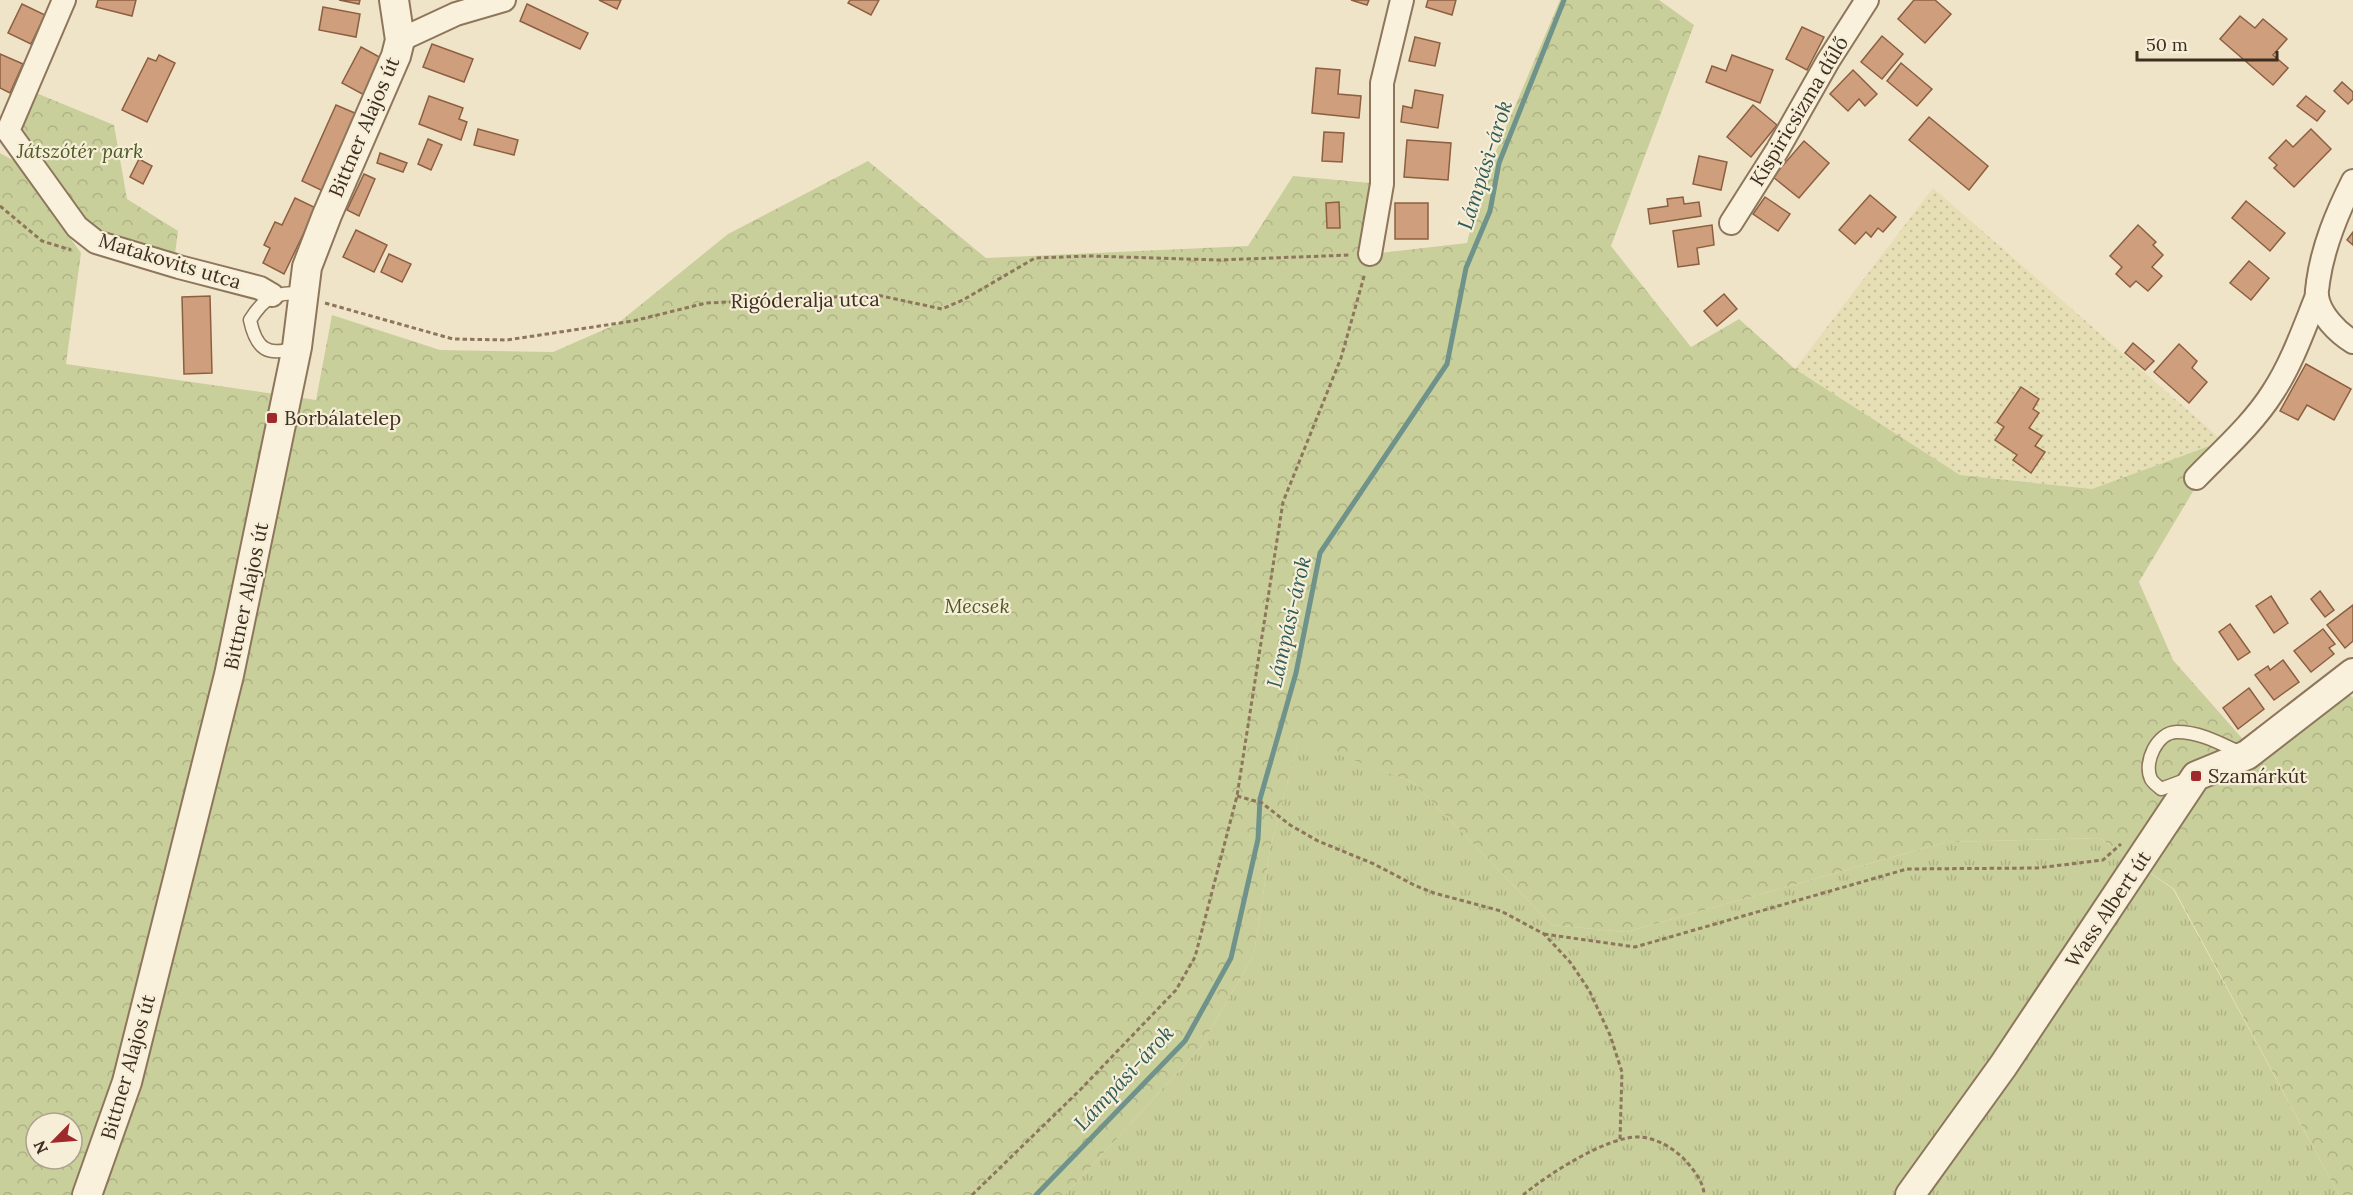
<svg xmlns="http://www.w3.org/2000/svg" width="2353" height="1195" font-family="Lora,serif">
  <defs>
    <pattern id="farmland-dots" width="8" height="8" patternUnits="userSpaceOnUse" patternTransform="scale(1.5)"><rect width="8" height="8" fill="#e6deb5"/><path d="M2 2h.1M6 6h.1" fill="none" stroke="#c6bf9b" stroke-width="1.8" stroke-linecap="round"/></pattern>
    <pattern id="grass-tufts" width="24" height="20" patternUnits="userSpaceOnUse" patternTransform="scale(1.5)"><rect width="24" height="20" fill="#c9cf9b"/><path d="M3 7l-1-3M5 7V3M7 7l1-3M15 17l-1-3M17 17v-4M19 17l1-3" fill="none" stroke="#aeb285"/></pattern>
    <pattern id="forest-crowns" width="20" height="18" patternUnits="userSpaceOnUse" patternTransform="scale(1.5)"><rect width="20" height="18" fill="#c9cf9b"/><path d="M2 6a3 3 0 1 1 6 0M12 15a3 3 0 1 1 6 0" fill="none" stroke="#aeb285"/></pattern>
  </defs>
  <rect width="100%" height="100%" fill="#f0e4c8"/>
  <polygon fill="url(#farmland-dots)" points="1933,188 2223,441 2092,489 1960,475 1795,369"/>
  <polygon fill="url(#grass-tufts)" points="1299,739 1413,782 1552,925 1626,932 1946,842 2100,838 2173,889 2339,1195 1065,1195 1200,1048 1254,954 1270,849"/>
  <g fill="url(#forest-crowns)" fill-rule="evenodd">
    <path d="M1560 0H1659L1694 25 1611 246 1691 347 1739 319 1795 369 1960 475 2092 489 2223 441 2139 582 2173 660 2263 762 2349 694 2353 698V1195H2339L2174 889 2100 838 1946 842 1626 932 1552 925 1413 782 1299 740 1270 849 1254 954 1200 1048 1065 1195H0V153L16 162 81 253 66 364 316 400 332 315 440 350 553 352 617 324 728 234 868 161 986 258 1248 246 1293 176 1382 184 1371 254 1467 243 1480 189ZM36 1123H72V1159H36Z"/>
    <polygon points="36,93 114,125 127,199 178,231 175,254 95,232 18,132"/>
  </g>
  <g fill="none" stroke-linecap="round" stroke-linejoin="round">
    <polyline stroke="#6f938a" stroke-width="5" points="1036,1195 1185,1041 1231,958 1258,839 1260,799 1296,673 1320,553 1447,364 1466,268 1490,211 1499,163 1564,0"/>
  </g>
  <g fill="#cf9f7d" stroke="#8d5f41" stroke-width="1.5">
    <polygon points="98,0 136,0 132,16 96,7"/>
    <polygon points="339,0 360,0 359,4"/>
    <polygon points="599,0 621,0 617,9"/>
    <polygon points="850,0 879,0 871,15 848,3"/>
    <polygon points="1351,0 1369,0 1367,5"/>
    <polygon points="1428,0 1456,0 1452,15 1426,7"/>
    <polygon points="1914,0 1935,0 1951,14 1925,43 1898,19"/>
    <polygon points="22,4 45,15 31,44 8,33"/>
    <polygon points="527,4 588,33 580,49 520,21"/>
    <polygon points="323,7 360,14 356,37 319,30"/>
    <polygon points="2240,16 2255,28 2263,19 2287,39 2273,55 2288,68 2273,85 2220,39"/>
    <polygon points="1802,27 1824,37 1807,70 1786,59"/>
    <polygon points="1882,36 1903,54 1882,79 1861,62"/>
    <polygon points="1415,37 1440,43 1435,66 1409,61"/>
    <polygon points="432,44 473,59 464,82 423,67"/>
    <polygon points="361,47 385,60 366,96 342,83"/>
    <polygon points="0,54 23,64 10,93 0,88"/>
    <polygon points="159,55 175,63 147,122 122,110 148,58 156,61"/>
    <polygon points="1732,55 1773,70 1760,103 1706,82 1712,66 1726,71"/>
    <polygon points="1901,63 1932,89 1917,106 1887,81"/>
    <polygon points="1316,68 1340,70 1338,94 1361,96 1359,118 1312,113"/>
    <polygon points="1853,70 1877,94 1865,106 1859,99 1848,111 1830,94"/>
    <polygon points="2342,82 2353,92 2353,99 2348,104 2334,91"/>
    <polygon points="1415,90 1443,95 1438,128 1401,122 1403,106 1412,108"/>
    <polygon points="429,96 463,108 459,119 467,122 461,140 419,124"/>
    <polygon points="2306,96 2325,111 2317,121 2297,106"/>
    <polygon points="336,105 357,114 323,191 302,181"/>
    <polygon points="1753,105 1777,125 1751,157 1727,137"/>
    <polygon points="1929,117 1988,166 1969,190 1909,140"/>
    <polygon points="478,129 518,140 514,155 474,145"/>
    <polygon points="2311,129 2331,149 2294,187 2274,168 2277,165 2269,158 2286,140 2293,147"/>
    <polygon points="1324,132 1344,133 1342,162 1322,161"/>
    <polygon points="428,139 442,145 431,170 418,164"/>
    <polygon points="1407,140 1451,143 1448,180 1404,177"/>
    <polygon points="1804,141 1829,163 1799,198 1773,177"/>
    <polygon points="380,153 407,163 403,172 377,163"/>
    <polygon points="1699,156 1727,162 1721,190 1693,184"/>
    <polygon points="139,159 152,166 143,184 130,177"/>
    <polygon points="364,174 375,179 359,216 347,210"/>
    <polygon points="1870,195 1896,217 1883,232 1878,228 1871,237 1866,232 1855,244 1839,230"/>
    <polygon points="1683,197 1684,204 1699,202 1701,216 1650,224 1648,209 1668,206 1667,199"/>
    <polygon points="1765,197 1790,214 1778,231 1753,214"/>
    <polygon points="295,198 316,208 284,274 263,263 270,248 264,245 275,222 282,225"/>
    <polygon points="2246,201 2285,233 2270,251 2232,218"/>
    <polygon points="1339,202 1340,228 1327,228 1326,203"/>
    <rect x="1395" y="203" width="33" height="36"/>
    <polygon points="1712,225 1714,245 1697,248 1699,264 1678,267 1673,231"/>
    <polygon points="2138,225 2156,242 2153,245 2163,255 2152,267 2162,276 2148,291 2136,281 2130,287 2116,274 2122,267 2110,256"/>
    <polygon points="356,230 387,245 374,272 343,257"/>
    <polygon points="2353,232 2353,245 2347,240"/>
    <polygon points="389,254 411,264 402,282 381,272"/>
    <polygon points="2249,261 2269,278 2251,300 2230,283"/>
    <polygon points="1724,294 1737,309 1717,326 1704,311"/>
    <polygon points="210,296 212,373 184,374 182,297"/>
    <polygon points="2133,343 2154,361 2145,370 2125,353"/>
    <polygon points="2179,344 2197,361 2192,368 2207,382 2189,403 2154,372"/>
    <polygon points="2306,364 2351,389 2334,420 2307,405 2298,420 2280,411"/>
    <polygon points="2021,387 2039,399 2033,409 2039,413 2029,428 2042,436 2035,446 2045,452 2031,473 2013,460 2017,455 1995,440 2004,427 1997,422"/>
    <polygon points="2320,591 2334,610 2325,617 2311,599"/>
    <polygon points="2271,596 2288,623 2274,633 2256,606"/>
    <polygon points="2353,605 2353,641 2345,648 2327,625"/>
    <polygon points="2230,624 2250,652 2238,660 2219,632"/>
    <polygon points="2323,629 2335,644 2329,648 2334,654 2311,672 2294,651"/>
    <polygon points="2283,660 2299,682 2274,700 2255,675 2268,666 2270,670"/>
    <polygon points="2249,688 2264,709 2238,729 2223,708"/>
  </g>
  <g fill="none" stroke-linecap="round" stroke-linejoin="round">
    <g stroke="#8d765c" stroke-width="15">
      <g id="service">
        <path d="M296 347C267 358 256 348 250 320 266 295 274 293 303 293"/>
        <path d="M2188 779 2161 789C2158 786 2153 783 2151 779 2143 763 2157 732 2177 732 2201 732 2221 744 2243 754"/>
      </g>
    </g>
    <g stroke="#8d765c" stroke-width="26">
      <g id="minor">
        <polyline points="64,0 8,131 77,227 96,242 179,267 260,288 272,295"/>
        <polyline points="400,40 456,14 504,0"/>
        <path d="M2353 181C2337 213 2323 246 2318 282 2318 286 2316 292 2317 296 2319 314 2338 333 2353 342"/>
        <polyline points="1731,223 1778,149 1828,61 1867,0"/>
        <polyline points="1370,254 1382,184 1382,83 1402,0"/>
        <path d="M2196 478C2222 451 2253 424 2273 392 2292 363 2304 328 2317 296"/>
      </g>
    </g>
    <g stroke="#8d765c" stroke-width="32">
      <g id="tertiary">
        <polyline points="87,1195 127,1082 229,675 297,347 307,267 327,215 396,56 400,40 394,0"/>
        <polyline points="1910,1195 2003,1066 2196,776 2247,755 2353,673"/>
      </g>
    </g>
    <g stroke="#8d765c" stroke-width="3" stroke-dasharray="4.5 3" stroke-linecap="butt">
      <polyline points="0,206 42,241 71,250"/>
      <polyline points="325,303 453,339 507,340 633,321 706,303 877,295 942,309 963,300 1035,258 1090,256 1219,260 1350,255"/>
      <polyline points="1237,796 1262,803 1290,825 1318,841 1374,864 1414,885 1434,893 1501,911 1544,934 1570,962 1589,990 1610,1035 1622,1072 1620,1140"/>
      <polyline points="1544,934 1635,947 1907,869 2037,868 2103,860 2121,844"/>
      <polyline points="972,1195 1080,1090 1176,990 1195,957 1237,796 1283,502 1341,358 1365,273"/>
      <path d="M1523 1195C1547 1175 1607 1136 1639 1137 1656 1138 1672 1147 1684 1159 1693 1169 1704 1182 1704 1195"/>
    </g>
    <use href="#service" stroke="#faf1dc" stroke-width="12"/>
    <use href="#minor" stroke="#faf1dc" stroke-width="22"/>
    <use href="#tertiary" stroke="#faf1dc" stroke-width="28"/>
  </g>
  <g fill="#9e2a2b" stroke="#f7eed8" stroke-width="2">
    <rect x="266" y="412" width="12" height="12" rx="3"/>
    <rect x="2190" y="770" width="12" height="12" rx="3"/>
  </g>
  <g text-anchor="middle" stroke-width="4.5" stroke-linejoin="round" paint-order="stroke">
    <g font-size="20" fill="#3d2e20" stroke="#f7eed8">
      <text transform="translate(1799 111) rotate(-59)" y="7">Kispiricsizma dűlő</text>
      <text transform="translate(364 127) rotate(-67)" y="7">Bittner Alajos út</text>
      <text transform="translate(170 261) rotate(17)" y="7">Matakovits utca</text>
      <text transform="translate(805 300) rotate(-1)" y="7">Rigóderalja utca</text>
      <text transform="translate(246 596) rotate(-78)" y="7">Bittner Alajos út</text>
      <text transform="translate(2108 909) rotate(-56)" y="7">Wass Albert út</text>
      <text transform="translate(128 1067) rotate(-74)" y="7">Bittner Alajos út</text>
    </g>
    <g font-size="20" font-style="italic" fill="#4d5a26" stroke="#f7eed8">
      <text x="80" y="158">Játszótér park</text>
      <text x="977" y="613">Mecsek</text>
    </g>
    <g font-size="20" fill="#3d2e20" stroke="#f7eed8" text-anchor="start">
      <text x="284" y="425">Borbálatelep</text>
      <text x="2208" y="783">Szamárkút</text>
    </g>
    <g font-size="21" font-style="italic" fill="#2f5d5a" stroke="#f7eed8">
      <text transform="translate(1485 165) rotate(-72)" y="7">Lámpási-árok</text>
      <text transform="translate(1289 622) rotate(-77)" y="7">Lámpási-árok</text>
      <text transform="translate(1124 1078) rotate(-47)" y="7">Lámpási-árok</text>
    </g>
  </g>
  <g transform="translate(54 1141) rotate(245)"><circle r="28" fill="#f7eed8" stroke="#ada18e" stroke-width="1.5"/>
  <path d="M0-4.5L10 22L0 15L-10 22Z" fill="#9e2a2b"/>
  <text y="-9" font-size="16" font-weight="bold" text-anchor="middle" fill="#3d2e20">N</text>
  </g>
  <path d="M2137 51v9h140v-9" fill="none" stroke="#3d2e20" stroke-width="3"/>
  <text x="2146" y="51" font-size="18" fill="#3d2e20" stroke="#f7eed8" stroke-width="4.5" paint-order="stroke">50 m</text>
</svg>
